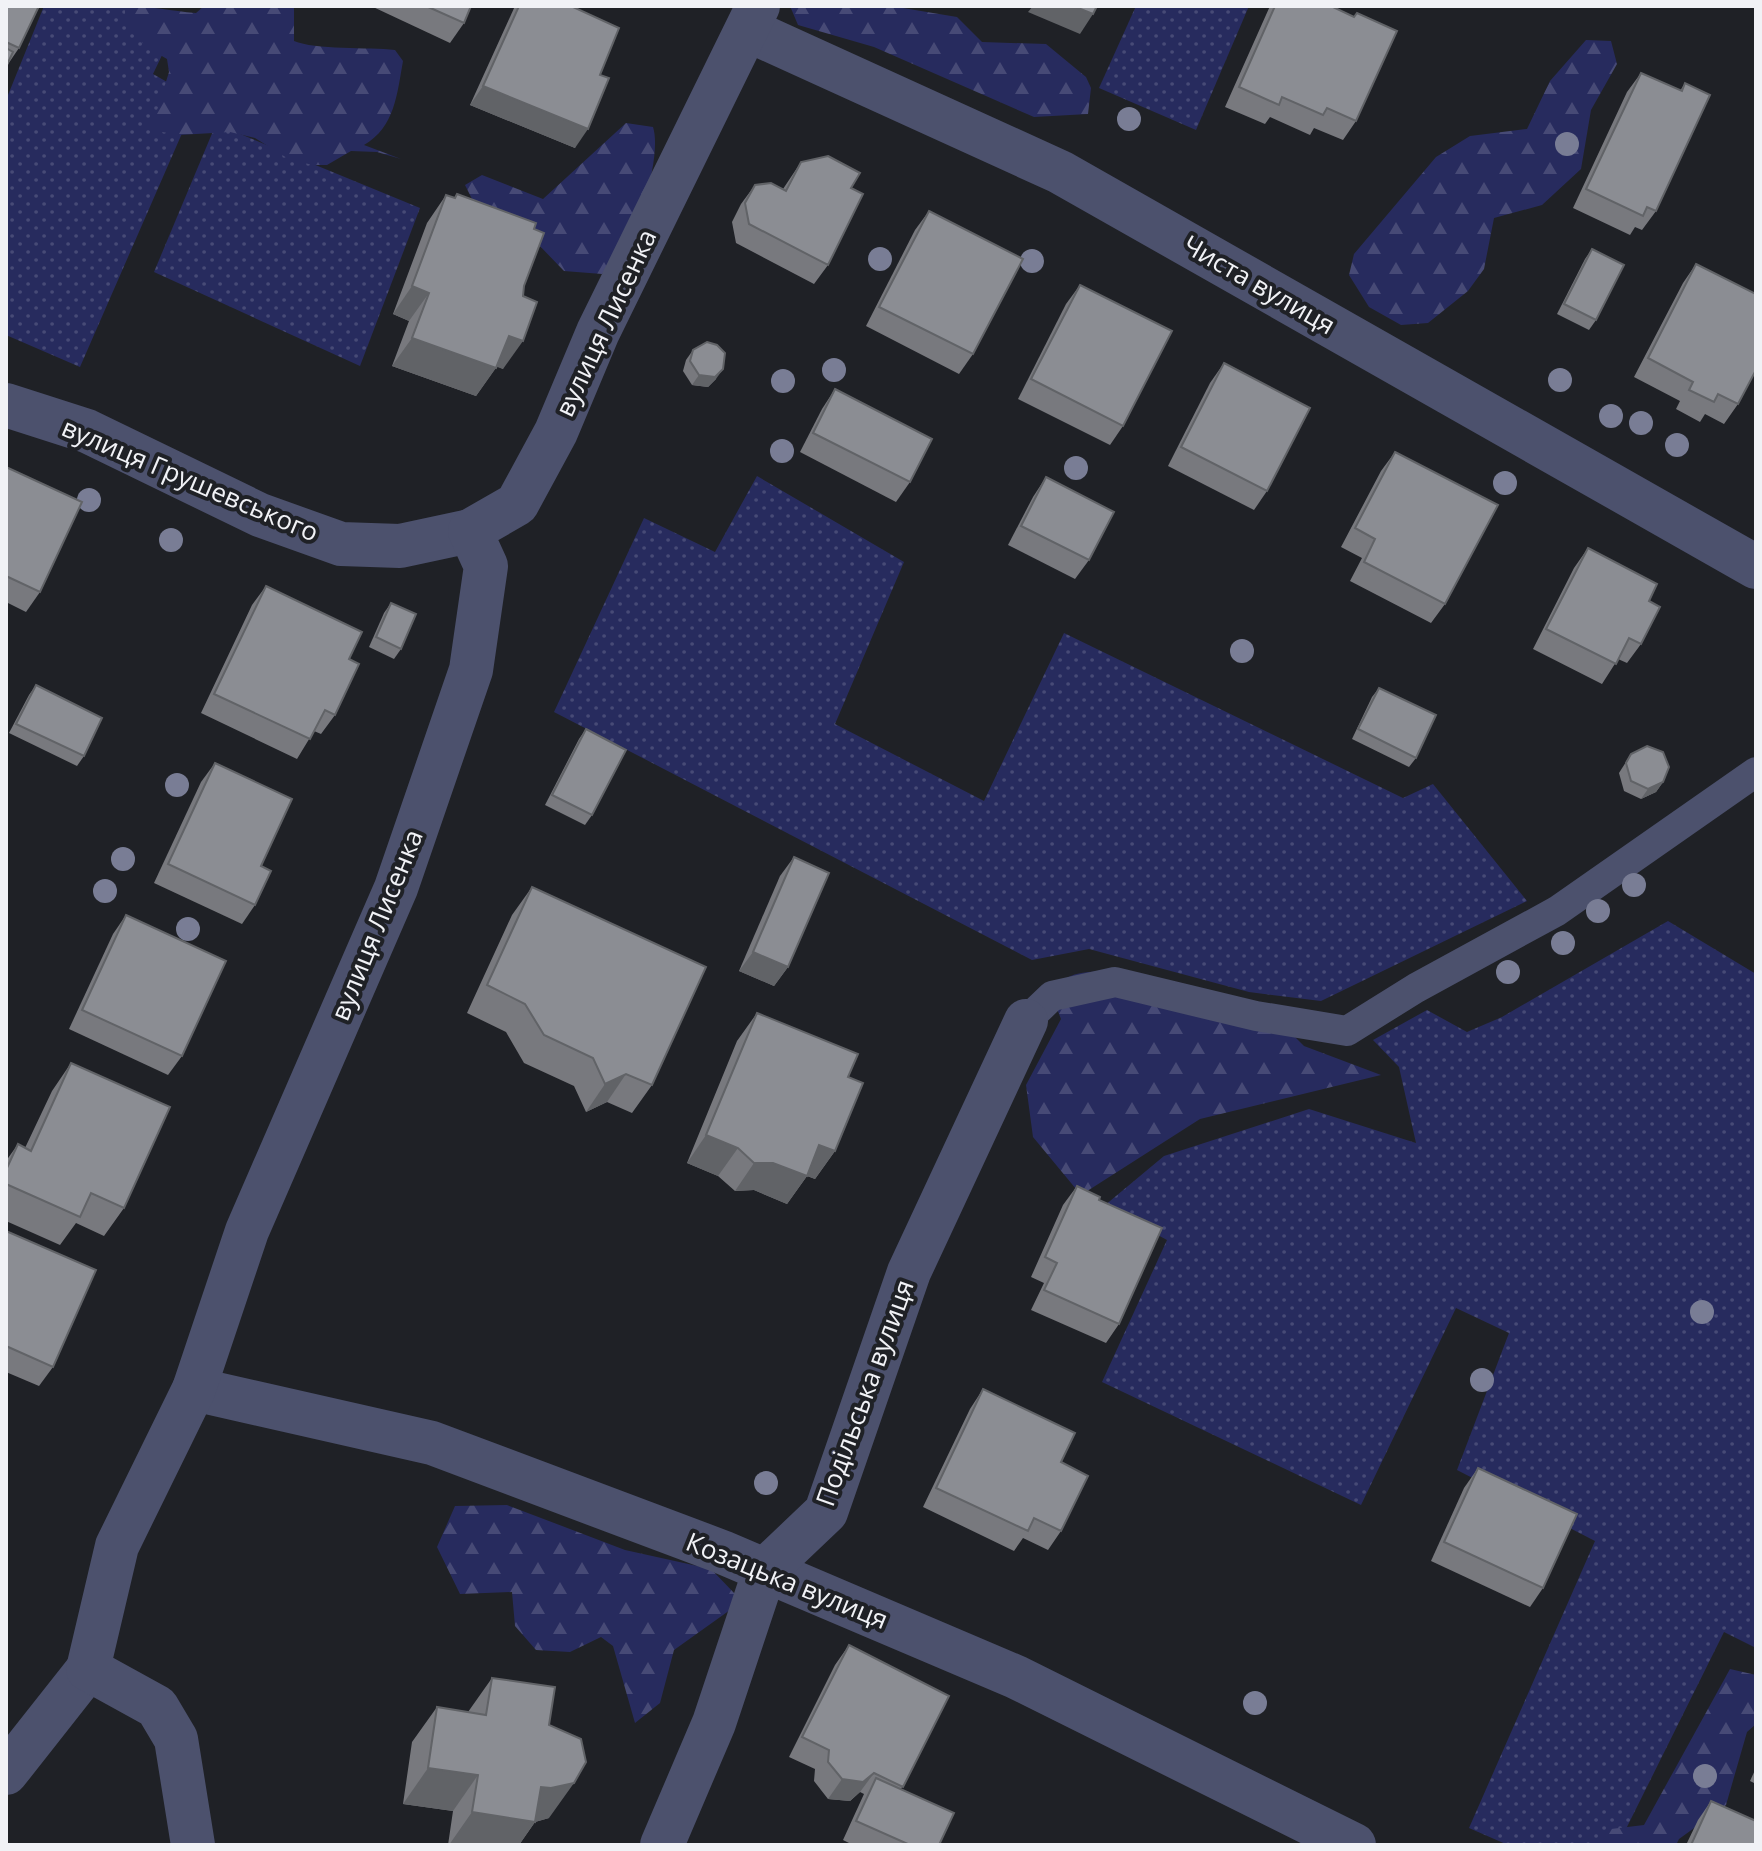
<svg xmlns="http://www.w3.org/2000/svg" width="1762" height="1851" font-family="'Open Sans',sans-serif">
  <defs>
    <pattern id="grass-dots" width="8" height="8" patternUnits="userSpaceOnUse" patternTransform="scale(2)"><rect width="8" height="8" fill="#272b5e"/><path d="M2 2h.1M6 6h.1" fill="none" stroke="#474a76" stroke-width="1.8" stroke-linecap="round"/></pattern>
    <pattern id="forest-firs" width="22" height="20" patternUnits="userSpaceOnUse" patternTransform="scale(2)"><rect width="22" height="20" fill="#272b5e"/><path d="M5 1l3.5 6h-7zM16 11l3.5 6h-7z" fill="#474a76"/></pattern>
  </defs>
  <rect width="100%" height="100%" fill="#1f2126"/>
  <g fill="url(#grass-dots)">
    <polygon points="44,6 127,6 176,26 153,74 197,99 80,367 6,335 6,100"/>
    <polygon points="1136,6 1249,6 1196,130 1099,88"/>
    <polygon points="216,124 420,208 360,366 154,272"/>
    <polygon points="757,476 904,562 835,724 984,801 1064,633 1403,798 1433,784 1527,901 1321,1001 1249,992 1089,949 1032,960 554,712 644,518 715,552"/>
    <polygon points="1668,921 1756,974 1756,1648 1724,1632 1618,1845 1508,1845 1469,1828 1595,1541 1457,1470 1509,1333 1456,1308 1361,1505 1102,1382 1167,1240 1104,1206 1164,1156 1309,1109 1416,1143 1399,1067 1373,1040 1427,1010 1467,1032 1502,1017"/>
  </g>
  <g fill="url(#forest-firs)">
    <path d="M125 6C151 6 171 11 196 13L204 6H294V41C315 50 368 47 395 50L403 61C397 94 395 127 364 145L401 159 377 152 351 151 327 165H312L287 158 255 138 230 132 179 135 151 130 169 72 167 59C146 46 123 35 125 6Z"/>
    <polygon points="790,6 891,6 957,17 982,42 1046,44 1086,77 1091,88 1088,114 1034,117 874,47 798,25"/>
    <polygon points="1586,40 1611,41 1617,64 1591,110 1581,169 1542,205 1494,218 1484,269 1468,291 1428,323 1401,325 1369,307 1349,275 1354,254 1436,157 1470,136 1527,129 1550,81"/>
    <path d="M626 123 653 127C662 155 639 227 625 253 621 261 609 268 602 274L564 271 536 242 478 211 465 185 482 175 543 199Z"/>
    <path d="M1101 971 1265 1007 1304 1046 1381 1075 1200 1119 1081 1195 1033 1137 1026 1085 1061 1019 1052 996C1063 973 1077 973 1101 971Z"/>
    <polygon points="507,1505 625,1550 711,1569 735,1594 730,1610 674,1650 660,1703 635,1723 613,1646 601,1637 570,1652 536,1650 515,1626 512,1592 460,1594 437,1547 455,1506"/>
    <polygon points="1730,1669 1756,1675 1756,1724 1747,1732 1726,1805 1679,1839 1676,1845 1600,1845 1611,1829 1644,1825"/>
  </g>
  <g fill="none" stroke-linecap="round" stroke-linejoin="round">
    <polyline stroke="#4c516d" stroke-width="30" points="1026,1021 1052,996 1115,982 1256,1016 1347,1031 1416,988 1557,911 1756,772"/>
    <g stroke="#4c516d" stroke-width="44">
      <polyline points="748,30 1060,172 1756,567"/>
      <polyline points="6,405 87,431 260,515 341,544 400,546 470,531"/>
      <polyline points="194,1389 432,1443 722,1552 1016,1677 1354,1845"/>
      <polyline points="6,1773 88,1669"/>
      <polyline points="193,1845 176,1739 157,1707 88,1669 117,1546 194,1389 247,1231 396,888 471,670 486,566 470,531 517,504 556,432 598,332 758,6"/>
      <polyline points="662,1845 714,1723 765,1570 826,1512 909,1272 1026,1021"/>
    </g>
  </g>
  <g fill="#797d95">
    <circle cx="1129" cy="119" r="12"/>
    <circle cx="1567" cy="144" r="12"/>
    <circle cx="880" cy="259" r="12"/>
    <circle cx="1032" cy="261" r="12"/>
    <circle cx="834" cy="370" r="12"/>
    <circle cx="1560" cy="380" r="12"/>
    <circle cx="783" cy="381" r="12"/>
    <circle cx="1611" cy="416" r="12"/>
    <circle cx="1641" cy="423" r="12"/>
    <circle cx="1677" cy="445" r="12"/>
    <circle cx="782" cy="451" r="12"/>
    <circle cx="1076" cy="468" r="12"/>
    <circle cx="1505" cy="483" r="12"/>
    <circle cx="89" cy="500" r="12"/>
    <circle cx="171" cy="540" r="12"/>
    <circle cx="1242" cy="651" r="12"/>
    <circle cx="177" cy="785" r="12"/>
    <circle cx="123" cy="859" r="12"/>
    <circle cx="1634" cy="885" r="12"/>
    <circle cx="105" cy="891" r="12"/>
    <circle cx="1598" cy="911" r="12"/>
    <circle cx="188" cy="929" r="12"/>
    <circle cx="1563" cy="943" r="12"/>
    <circle cx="1508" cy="972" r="12"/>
    <circle cx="1702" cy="1312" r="12"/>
    <circle cx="1482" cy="1380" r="12"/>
    <circle cx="766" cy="1483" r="12"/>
    <circle cx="1255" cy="1703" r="12"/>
    <circle cx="1705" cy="1776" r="12"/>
  </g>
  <g fill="#78797e">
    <polygon points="6,6 19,48 6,67"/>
    <polygon points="371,6 471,6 464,23 450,43"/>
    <polygon points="515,6 571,6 600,75 575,148 470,105"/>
    <polygon points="1270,6 1331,6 1356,121 1343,140 1314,128 1310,135 1270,117 1265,124 1225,107"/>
    <polygon points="1641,73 1680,91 1685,83 1656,211 1642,230 1635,227 1630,235 1573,208 1627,92"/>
    <polygon points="801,162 851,188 828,265 814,284 736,243 732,222 741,204 755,185 783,189"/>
    <polygon points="457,194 534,229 524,286 503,369 497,366 476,396 392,366 409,321 393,314 427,223 446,195 454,198"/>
    <polygon points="929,211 973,354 959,374 866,326 915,230"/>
    <polygon points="1592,249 1596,320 1589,330 1557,314 1585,259"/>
    <polygon points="1696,264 1738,404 1724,424 1705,414 1700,422 1676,409 1680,401 1634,377 1683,283"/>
    <polygon points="1080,285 1123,426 1110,445 1018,399 1066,304"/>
    <polygon points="693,350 716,379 708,387 692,385 683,371 686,360"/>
    <polygon points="1224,363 1267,491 1254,510 1168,466 1210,383"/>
    <polygon points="835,389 910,482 896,502 800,452 822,409"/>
    <polygon points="1395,452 1445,604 1431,623 1350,581 1362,558 1341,547 1381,471"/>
    <polygon points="6,467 40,592 26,612 6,602"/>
    <polygon points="1046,477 1089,560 1075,579 1008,545 1033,497"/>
    <polygon points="1588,548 1649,601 1641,644 1627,663 1618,659 1602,684 1533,649 1574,568"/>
    <polygon points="266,586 349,659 335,715 321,734 314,731 297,759 201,713 252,605"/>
    <polygon points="391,603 401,649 394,659 369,647 384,613"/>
    <polygon points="36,685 84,756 77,766 9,733 29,695"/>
    <polygon points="1379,688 1416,758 1409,767 1352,739 1372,697"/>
    <polygon points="586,729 592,815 585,825 545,805 579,739"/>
    <polygon points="1631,754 1663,782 1656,792 1641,799 1624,791 1619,773"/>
    <polygon points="215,763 261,866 255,905 242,924 154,883 201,782"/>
    <polygon points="794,857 788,967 774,986 739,971 780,876"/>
    <polygon points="532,887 652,1085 632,1113 607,1102 586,1112 574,1086 524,1063 506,1032 467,1013 512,915"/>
    <polygon points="126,915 182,1056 168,1075 69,1029 113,934"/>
    <polygon points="757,1013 848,1077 835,1151 815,1179 807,1176 787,1204 754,1190 735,1191 718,1176 687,1163 737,1041"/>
    <polygon points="71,1063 124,1208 104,1236 76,1223 60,1245 6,1221 6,1161 18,1144 25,1148 52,1091"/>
    <polygon points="1077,1186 1099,1200 1119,1324 1106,1343 1031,1310 1044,1283 1031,1277 1063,1205"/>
    <polygon points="6,1231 53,1367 39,1386 6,1372"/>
    <polygon points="983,1389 1061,1462 1061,1531 1048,1550 1023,1538 1014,1551 923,1507 970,1409"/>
    <polygon points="1478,1468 1543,1588 1530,1607 1431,1561 1464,1488"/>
    <polygon points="849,1645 949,1696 901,1789 939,1845 853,1845 843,1840 864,1794 860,1792 850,1801 828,1799 814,1781 815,1769 789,1757 835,1665"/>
    <polygon points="492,1678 549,1725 549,1818 535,1822 519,1845 448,1845 453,1811 403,1804 412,1742 437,1707 468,1712"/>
    <polygon points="1756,1768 1756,1784 1750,1781"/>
    <polygon points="1711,1801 1756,1845 1686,1845 1698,1820"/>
  </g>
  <g fill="#616367">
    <polygon points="1033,6 1073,6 1093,14 1080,34 1028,12"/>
    <polygon points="483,86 588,129 575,148 470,105"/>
    <polygon points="412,286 429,293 409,321 393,314"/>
    <polygon points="509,336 523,341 503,369 489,364"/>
    <polygon points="412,338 496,368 476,396 392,366"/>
    <polygon points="723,369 716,379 708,387 692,385 699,375"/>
    <polygon points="1663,782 1656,792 1641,799 1648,789"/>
    <polygon points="753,952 788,967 774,986 739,971"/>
    <polygon points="626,1074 607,1102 586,1112 605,1084"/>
    <polygon points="706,1135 738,1148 718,1176 687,1163"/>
    <polygon points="819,1145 835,1151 815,1179 800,1173"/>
    <polygon points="754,1163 773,1163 807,1176 787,1204 754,1190 735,1191"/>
    <polygon points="428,1768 478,1775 453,1811 403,1804"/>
    <polygon points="874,1773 860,1792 850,1801 828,1799 842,1779"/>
    <polygon points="574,1783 549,1818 535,1822 519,1845 449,1845 472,1812 541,1787"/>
  </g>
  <g fill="#8b8d93" stroke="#616367" stroke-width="2">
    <polygon points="6,6 39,6 19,48 6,42"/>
    <polygon points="426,6 471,6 464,23"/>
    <polygon points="519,6 571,6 619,28 600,75 609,78 588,129 483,86"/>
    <polygon points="1073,6 1097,6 1093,14"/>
    <polygon points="1275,6 1331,6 1354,17 1357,13 1397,31 1356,121 1327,108 1323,115 1282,97 1279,105 1239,87"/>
    <polygon points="6,48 13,52 6,67"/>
    <polygon points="1641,73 1682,91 1685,83 1710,95 1656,211 1647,207 1643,216 1586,189"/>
    <polygon points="828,156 860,173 851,188 863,194 828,265 749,224 745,203 755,185 771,183 786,191 801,162"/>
    <polygon points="457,194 536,223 534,229 544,233 524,286 523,296 537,302 523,341 509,336 496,368 412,338 429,293 412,286 446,195 455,198"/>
    <polygon points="929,211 1023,259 973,354 879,307"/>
    <polygon points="1592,249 1624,265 1596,320 1564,304"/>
    <polygon points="1696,264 1756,294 1756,370 1738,404 1718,394 1714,402 1689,390 1693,382 1648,358"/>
    <polygon points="1080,285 1172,331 1123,426 1031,379"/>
    <polygon points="707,342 717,345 725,353 723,369 715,377 699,375 690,361 693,350"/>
    <polygon points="1224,363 1310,408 1267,491 1181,447"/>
    <polygon points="835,389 932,439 910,482 813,433"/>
    <polygon points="1395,452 1498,505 1445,604 1364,562 1375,539 1355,528"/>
    <polygon points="6,467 82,502 40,592 6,576"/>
    <polygon points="1046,477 1114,512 1089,560 1021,526"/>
    <polygon points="1588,548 1657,584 1649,601 1660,607 1641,644 1629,638 1616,664 1546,629"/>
    <polygon points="266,586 362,632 349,659 359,664 335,715 325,710 310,739 214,694"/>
    <polygon points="391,603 416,614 401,649 376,637"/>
    <polygon points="36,685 102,718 84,756 16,724"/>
    <polygon points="1379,688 1436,715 1416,758 1358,729"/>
    <polygon points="586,729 626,750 592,815 552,795"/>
    <polygon points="1647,746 1663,752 1669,767 1663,782 1648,789 1631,781 1626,763 1631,754"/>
    <polygon points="215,763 292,799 261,866 271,871 255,905 168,864"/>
    <polygon points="794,857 829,873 788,967 753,952"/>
    <polygon points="532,887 706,967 652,1085 626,1074 605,1084 593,1058 544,1035 525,1004 487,985"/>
    <polygon points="126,915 226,961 182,1056 82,1010"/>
    <polygon points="757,1013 858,1054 848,1077 863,1083 835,1151 819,1145 807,1176 773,1163 754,1163 738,1148 706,1135"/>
    <polygon points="71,1063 170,1107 124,1208 91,1193 80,1217 6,1184 6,1170 18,1144 31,1151"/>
    <polygon points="1077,1186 1100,1197 1099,1200 1162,1228 1119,1324 1044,1290 1057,1263 1045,1257"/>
    <polygon points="6,1231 96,1270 53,1367 6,1346"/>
    <polygon points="983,1389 1075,1433 1061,1462 1088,1476 1061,1531 1034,1518 1028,1531 936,1488"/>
    <polygon points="1478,1468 1577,1514 1543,1588 1444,1542"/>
    <polygon points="849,1645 949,1696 903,1787 874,1773 863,1782 842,1779 828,1762 829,1750 802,1737"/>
    <polygon points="492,1678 555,1687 549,1725 581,1739 586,1762 574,1783 551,1788 541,1787 535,1822 472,1812 478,1775 428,1768 437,1707 486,1715"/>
    <polygon points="876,1778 954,1813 939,1845 910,1845 856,1821"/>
    <polygon points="1711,1801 1756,1821 1756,1845 1691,1845"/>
  </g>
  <g text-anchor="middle" stroke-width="8" stroke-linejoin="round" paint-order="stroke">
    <g font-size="26" fill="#f1f2f6" stroke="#1f2126">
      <text transform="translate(1259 285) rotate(30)" y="9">Чиста вулиця</text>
      <text transform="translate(606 323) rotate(-65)" y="9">вулиця Лисенка</text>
      <text transform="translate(190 480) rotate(23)" y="9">вулиця Грушевського</text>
      <text transform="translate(377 925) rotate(-68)" y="9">вулиця Лисенка</text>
      <text transform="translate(865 1393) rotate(-70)" y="9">Подільська вулиця</text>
      <text transform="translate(787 1581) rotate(22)" y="9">Козацька вулиця</text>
    </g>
  </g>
  <rect width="1762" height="1851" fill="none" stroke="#f1f2f6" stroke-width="16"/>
</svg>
